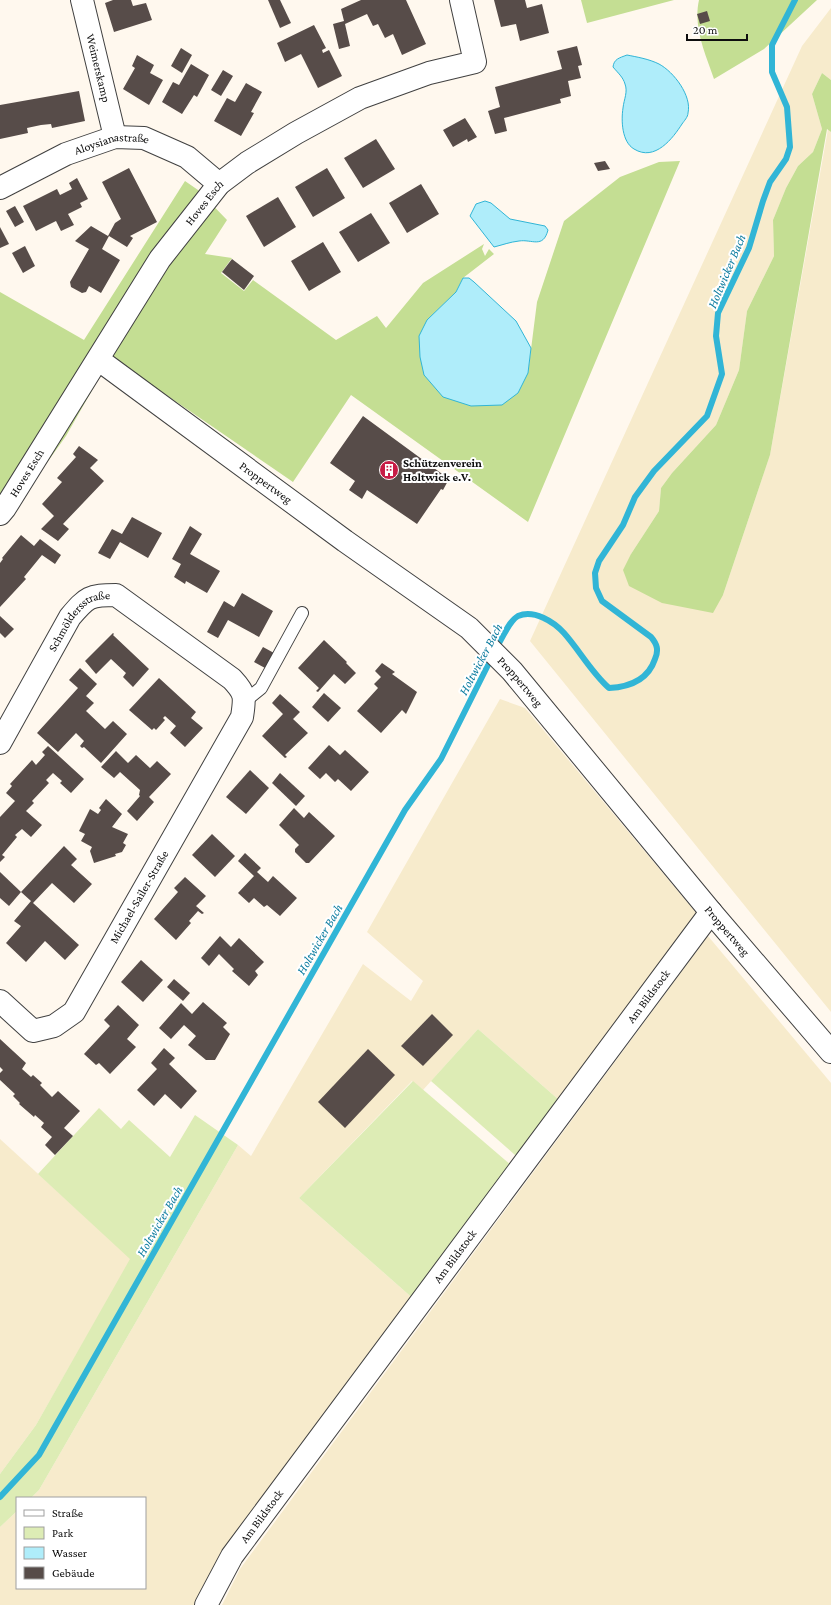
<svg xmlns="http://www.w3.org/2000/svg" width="831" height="1605" font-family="'Crimson Pro',serif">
  <rect width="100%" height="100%" fill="#fff8ee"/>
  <g fill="#f7ebcc">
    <polygon points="831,8 831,80 822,73 812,94 822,129 813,152 798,166 786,188 773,220 774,256 747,311 739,370 716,425 672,473 661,488 659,511 631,554 723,595 770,455 828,129 831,132 831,1012 530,641 802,46"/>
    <polygon points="500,699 525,708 697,914 559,1100 478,1029 423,1090 412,1081 299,1198 417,1302 201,1605 0,1605 0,1527 17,1511 17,1588 145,1588 145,1498 31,1498 39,1490 238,1145 251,1156 363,964 411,1001 423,981 367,932"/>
    <polygon points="708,936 831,1083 831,1605 222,1605 240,1569"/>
    <polygon points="0,1139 131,1259 36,1425 0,1474"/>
  </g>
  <g fill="#ddecb5">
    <polygon points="478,1029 559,1100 528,1154 515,1155 431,1081"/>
    <polygon points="413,1081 511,1165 417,1302 299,1198"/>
    <polygon points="99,1108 121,1129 129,1120 170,1157 195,1115 238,1145 39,1490 31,1498 17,1498 17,1511 0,1527 0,1474 36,1425 130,1259 38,1174"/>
  </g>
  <g fill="#c4de93">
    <polygon points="581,0 674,0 587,23"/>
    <path d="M699 0H817L764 49 714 79C705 53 693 27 699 0Z"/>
    <polygon points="822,73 831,80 831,132 827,129 770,455 723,595 713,613 662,603 629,586 623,570 631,554 659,511 661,488 672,473 716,425 739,370 747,311 774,256 773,220 786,188 798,166 813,152 822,129 812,94"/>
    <polygon points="680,161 528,522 351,395 293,482 111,357 66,436 16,506 0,526 0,292 84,340 185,181 198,190 227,220 205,254 232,258 221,273 244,291 253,280 336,340 377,316 386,328 423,283 484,244 482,249 485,256 489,249 494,254 463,278 456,292 427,320 528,373 537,302 564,221 620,177 659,162"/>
  </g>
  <g fill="#afedfa" stroke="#31b5d6">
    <path d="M627 55C637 57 649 59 659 64 674 72 692 96 688 113 688 117 684 121 682 124 673 138 655 162 634 149 622 142 621 121 623 108 624 99 628 92 625 84 623 77 618 73 613 67 614 59 619 58 627 55Z"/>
    <path d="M485 201 491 203 510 219 545 226 548 230C543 249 532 239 519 241 510 242 502 245 494 247L470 216 476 204Z"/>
    <polygon points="463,278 469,278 474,282 516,321 531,348 528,373 518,393 502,405 471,406 443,397 424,375 420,357 419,336 427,320 456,292"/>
  </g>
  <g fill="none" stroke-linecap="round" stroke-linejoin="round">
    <g stroke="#31b5d6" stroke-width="6">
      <path d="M496 649C501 640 509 621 518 616 534 609 554 622 564 633 580 651 591 672 609 688 630 687 648 680 655 659 659 650 657 644 651 637L602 601 596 588 595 573 599 561 623 525 635 497 654 471 707 416 722 374 716 336 718 313 749 248 763 201 770 182 786 159 790 147 787 107 772 72V45L795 0"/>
      <polyline points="0,1497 39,1455 405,810 441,759 492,657"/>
    </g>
  </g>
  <g fill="#574c49">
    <polygon points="113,0 131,0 133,6 146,3 152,20 114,32 105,3"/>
    <polygon points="268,0 280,0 291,23 280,28"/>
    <polygon points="361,0 406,0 426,44 402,55 393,34 385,38 378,24 373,26 367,14 345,24 350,46 339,49 333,24 344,21 341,9"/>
    <polygon points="494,0 525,0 527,8 542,4 549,33 520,41 516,24 501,27"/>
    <polygon points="707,11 710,21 700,24 697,14"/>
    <polygon points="314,25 326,48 322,50 323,53 329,50 342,76 318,88 301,54 285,62 277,43"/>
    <polygon points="577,46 582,65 578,66 581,78 568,81 571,96 560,99 561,103 504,118 507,131 495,134 488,111 500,107 495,87 562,69 557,51"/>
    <polygon points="181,48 192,55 182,73 171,66"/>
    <polygon points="137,55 154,65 150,73 163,80 149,105 123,89 135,68 132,66"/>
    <polygon points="191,64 209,75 197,97 194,95 182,114 162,102 173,82 179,85"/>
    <polygon points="223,70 233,76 221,96 211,90"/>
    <polygon points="246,83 262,92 251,112 254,113 241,136 214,121 227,98 235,102"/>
    <polygon points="79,91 85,121 52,128 51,124 41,125 27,128 28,133 0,139 0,105"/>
    <polygon points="465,118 477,137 468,142 467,139 453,147 443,130"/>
    <polygon points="376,139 395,169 363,188 344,158"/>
    <polygon points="605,161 610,169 598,171 594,163"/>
    <polygon points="129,168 157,222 130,236 133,238 127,247 109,236 102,249 120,260 101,293 89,286 86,292 82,293 71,287 70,282 89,249 75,241 91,226 108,236 115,223 121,219 102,182"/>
    <polygon points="327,168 345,198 313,217 295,187"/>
    <polygon points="77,178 88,199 80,203 82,207 68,214 74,225 61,231 56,221 36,231 23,206 57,189 60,195 72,189 69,183"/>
    <polygon points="421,184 439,214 407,233 389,203"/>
    <polygon points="278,197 296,227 264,247 246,216"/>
    <polygon points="15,206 24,222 15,227 6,211"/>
    <polygon points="371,213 390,243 358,262 339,232"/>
    <polygon points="0,227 9,244 0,248"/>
    <polygon points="323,242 341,272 309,291 291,261"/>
    <polygon points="25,246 35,266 23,273 12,253"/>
    <polygon points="232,259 254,276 244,290 222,272"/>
    <polygon points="363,416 449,479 443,490 441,489 417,524 367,490 362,499 349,490 355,481 330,463"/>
    <polygon points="79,446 98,460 90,468 104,481 63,524 69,529 58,541 41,529 54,516 42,504 62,482 57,478 76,457 73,454"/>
    <polygon points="132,517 162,533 148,558 120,542 110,559 98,553 112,529 122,534"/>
    <polygon points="190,526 202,534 190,554 220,571 207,593 186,581 185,584 174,577 181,564 172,559"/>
    <polygon points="21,535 34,546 40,539 61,555 55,564 42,555 24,577 26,579 0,607 0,563 3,559 2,558"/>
    <polygon points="242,593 273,611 259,637 228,620 218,638 207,632 224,601 234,607"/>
    <polygon points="0,616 14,629 5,638 0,633"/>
    <polygon points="113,633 114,634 113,635 149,669 133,687 123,677 126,673 111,659 96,674 85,661"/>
    <polygon points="324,640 347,662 346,663 356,673 345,684 334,674 318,692 316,691 319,688 298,668"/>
    <polygon points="263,647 274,653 265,668 254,662"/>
    <polygon points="382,663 395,672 392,674 417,692 406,714 402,710 381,733 357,711 378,688 374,684 381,677 375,671"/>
    <polygon points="80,668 97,684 86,696 94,703 86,711 105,729 113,721 127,734 101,763 84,747 82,748 80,746 84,741 76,733 58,752 37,733 78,688 69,680"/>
    <polygon points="159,678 196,712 191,718 203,728 185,747 170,733 176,726 165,716 163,718 165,720 156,730 154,728 152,730 129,710"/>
    <polygon points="324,693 341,708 328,722 312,707"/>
    <polygon points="280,694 300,712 293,719 308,733 285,755 287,757 285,758 262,736 283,714 272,703"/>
    <polygon points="329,745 340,755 345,750 369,772 351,791 338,779 335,782 326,773 320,779 308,768"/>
    <polygon points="48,746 84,779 71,793 60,783 62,781 53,773 46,780 49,783 32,801 34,803 26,811 42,825 31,837 22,829 15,835 17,837 2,855 5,857 0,862 0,817 15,801 6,793 12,786 10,784 32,760 36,765 45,755 42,752"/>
    <polygon points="116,751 128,763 136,755 150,768 157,761 171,774 149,797 154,802 137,821 127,811 140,796 139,795 140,790 120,772 114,778 101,767"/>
    <polygon points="250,770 269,788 246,814 226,797"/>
    <polygon points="280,773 305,796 296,806 272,783"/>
    <polygon points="106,799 122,814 112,827 128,834 123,843 126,845 122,852 115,854 116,856 94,863 90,851 92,847 81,841 85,834 79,831 90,809 98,814 101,810 99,808"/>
    <polygon points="294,808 304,818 309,812 335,836 309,863 306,863 295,852 295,849 299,845 279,825"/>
    <polygon points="212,834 235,856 215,877 192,855"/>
    <polygon points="64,846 77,859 71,865 92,884 74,903 52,883 33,903 79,945 65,960 45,941 26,962 6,943 21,926 14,921 31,901 21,892"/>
    <polygon points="245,853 261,868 257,872 268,882 273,876 297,898 280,916 267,905 264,907 254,898 249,903 238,893 254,876 238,861"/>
    <polygon points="0,872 21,892 9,906 0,898"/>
    <polygon points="185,877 206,896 196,906 204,913 202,914 198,911 189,921 191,923 176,940 154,919 178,892 174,888"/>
    <polygon points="220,936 231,947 239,938 264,962 255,971 258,975 249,986 232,971 234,969 219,954 209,966 201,958"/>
    <polygon points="141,960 163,980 143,1002 121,982"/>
    <polygon points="174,979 190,993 183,1001 167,987"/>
    <polygon points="203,1002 227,1023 223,1027 230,1034 215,1060 206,1060 188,1045 196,1036 184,1025 171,1039 159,1028 181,1003 192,1014"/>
    <polygon points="118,1005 139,1025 127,1039 136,1047 110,1074 99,1063 96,1065 84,1054 110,1026 104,1020"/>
    <polygon points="432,1014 453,1035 423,1066 401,1046"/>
    <polygon points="0,1039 26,1063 22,1069 31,1077 33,1075 42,1083 40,1085 52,1097 58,1091 80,1111 64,1128 73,1136 55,1155 45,1145 52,1137 41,1127 44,1123 35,1115 34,1117 19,1104 20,1103 13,1096 15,1094 0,1080 0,1073 3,1070 0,1067"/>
    <polygon points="164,1048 175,1058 169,1064 197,1091 181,1109 165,1094 154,1106 137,1090 157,1069 151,1063"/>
    <polygon points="368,1049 395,1075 345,1128 318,1102"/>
  </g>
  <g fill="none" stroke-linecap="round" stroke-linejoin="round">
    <g stroke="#414141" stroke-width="14">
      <polyline id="service" points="244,702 261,688 302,613"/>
    </g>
    <g stroke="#414141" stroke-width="24">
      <g id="minor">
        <path id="s1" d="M82 0 115 137"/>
        <path id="s2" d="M0 188 66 154 115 137 144 138 187 157 219 184"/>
        <path id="s3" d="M99 360 345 541 469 628 512 671 711 912 831 1052"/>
        <path id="s4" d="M0 514 5 508 160 259 219 184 247 163 296 133 360 98 429 73 475 62 461 0"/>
        <path id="s5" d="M0 743 70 617C87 597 89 595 116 595L232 679C246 694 245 697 242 717L74 1012 54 1026 33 1031 0 1001"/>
        <path id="s6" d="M206 1605 232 1556 711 912"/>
      </g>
    </g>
    <use href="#service" stroke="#fff" stroke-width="12"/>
    <use href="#minor" stroke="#fff" stroke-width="22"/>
  </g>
  <defs>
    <g id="building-disc" transform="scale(1)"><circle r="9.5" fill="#c71c46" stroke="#fff"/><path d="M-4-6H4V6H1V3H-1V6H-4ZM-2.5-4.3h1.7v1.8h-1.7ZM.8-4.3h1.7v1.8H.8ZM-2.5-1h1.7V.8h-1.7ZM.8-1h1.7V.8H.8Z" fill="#fff"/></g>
  </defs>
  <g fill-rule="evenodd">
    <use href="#building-disc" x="389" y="470"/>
  </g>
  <g text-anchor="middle" stroke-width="4" stroke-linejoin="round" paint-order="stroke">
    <g font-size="12" fill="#0e0e0e" stroke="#fff">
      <text dy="4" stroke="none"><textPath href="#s1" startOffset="70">Weimerskamp</textPath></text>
      <text dy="4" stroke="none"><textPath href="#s2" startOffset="122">Aloysianastraße</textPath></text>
      <text dy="4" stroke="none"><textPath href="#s4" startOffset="373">Hoves Esch</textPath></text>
      <text dy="4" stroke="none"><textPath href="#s4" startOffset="49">Hoves Esch</textPath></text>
      <text dy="4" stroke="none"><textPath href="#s3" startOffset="207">Proppertweg</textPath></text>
      <text dy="4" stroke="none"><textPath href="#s5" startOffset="149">Schmöldersstraße</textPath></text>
      <text dy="4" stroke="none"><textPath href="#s3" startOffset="531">Proppertweg</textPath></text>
      <text transform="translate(139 897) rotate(-60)" y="4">Michael-Sailer-Straße</text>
      <text dy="4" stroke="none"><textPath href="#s3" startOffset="855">Proppertweg</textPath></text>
      <text dy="4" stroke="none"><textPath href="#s6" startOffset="753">Am Bildstock</textPath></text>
      <text dy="4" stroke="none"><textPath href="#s6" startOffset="429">Am Bildstock</textPath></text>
      <text dy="4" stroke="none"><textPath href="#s6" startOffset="105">Am Bildstock</textPath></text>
    </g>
    <g font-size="12" font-weight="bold" fill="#0e0e0e" stroke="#fff" text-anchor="start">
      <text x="403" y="467">Schützenverein<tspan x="403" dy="14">Holtwick e.V.</tspan></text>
    </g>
    <g font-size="13" font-style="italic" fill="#0e7da0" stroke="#fff">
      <text transform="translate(726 271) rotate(-67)" y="5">Holtwicker Bach</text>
      <text transform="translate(480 659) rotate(-62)" y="5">Holtwicker Bach</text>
      <text transform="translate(319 939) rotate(-60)" y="5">Holtwicker Bach</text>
      <text transform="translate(159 1221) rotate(-60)" y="5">Holtwicker Bach</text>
    </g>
  </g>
  <rect x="16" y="1497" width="130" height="92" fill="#ffffff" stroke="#9f9f9f"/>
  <rect x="24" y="1510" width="20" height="6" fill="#ffffff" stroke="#9f9f9f"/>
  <text x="52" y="1517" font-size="12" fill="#0e0e0e">Straße</text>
  <rect x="24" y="1527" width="20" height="12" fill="#ddecb5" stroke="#9f9f9f"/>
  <text x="52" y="1537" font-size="12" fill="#0e0e0e">Park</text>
  <rect x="24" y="1547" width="20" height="12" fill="#afedfa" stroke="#9f9f9f"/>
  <text x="52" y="1557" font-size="12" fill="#0e0e0e">Wasser</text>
  <rect x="24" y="1567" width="20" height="12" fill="#574c49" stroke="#9f9f9f"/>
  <text x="52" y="1577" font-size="12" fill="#0e0e0e">Gebäude</text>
  <path d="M687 34v6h60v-6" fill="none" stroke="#0e0e0e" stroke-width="2"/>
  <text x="693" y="34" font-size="12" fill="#0e0e0e" stroke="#ffffff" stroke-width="3" paint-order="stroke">20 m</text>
</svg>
